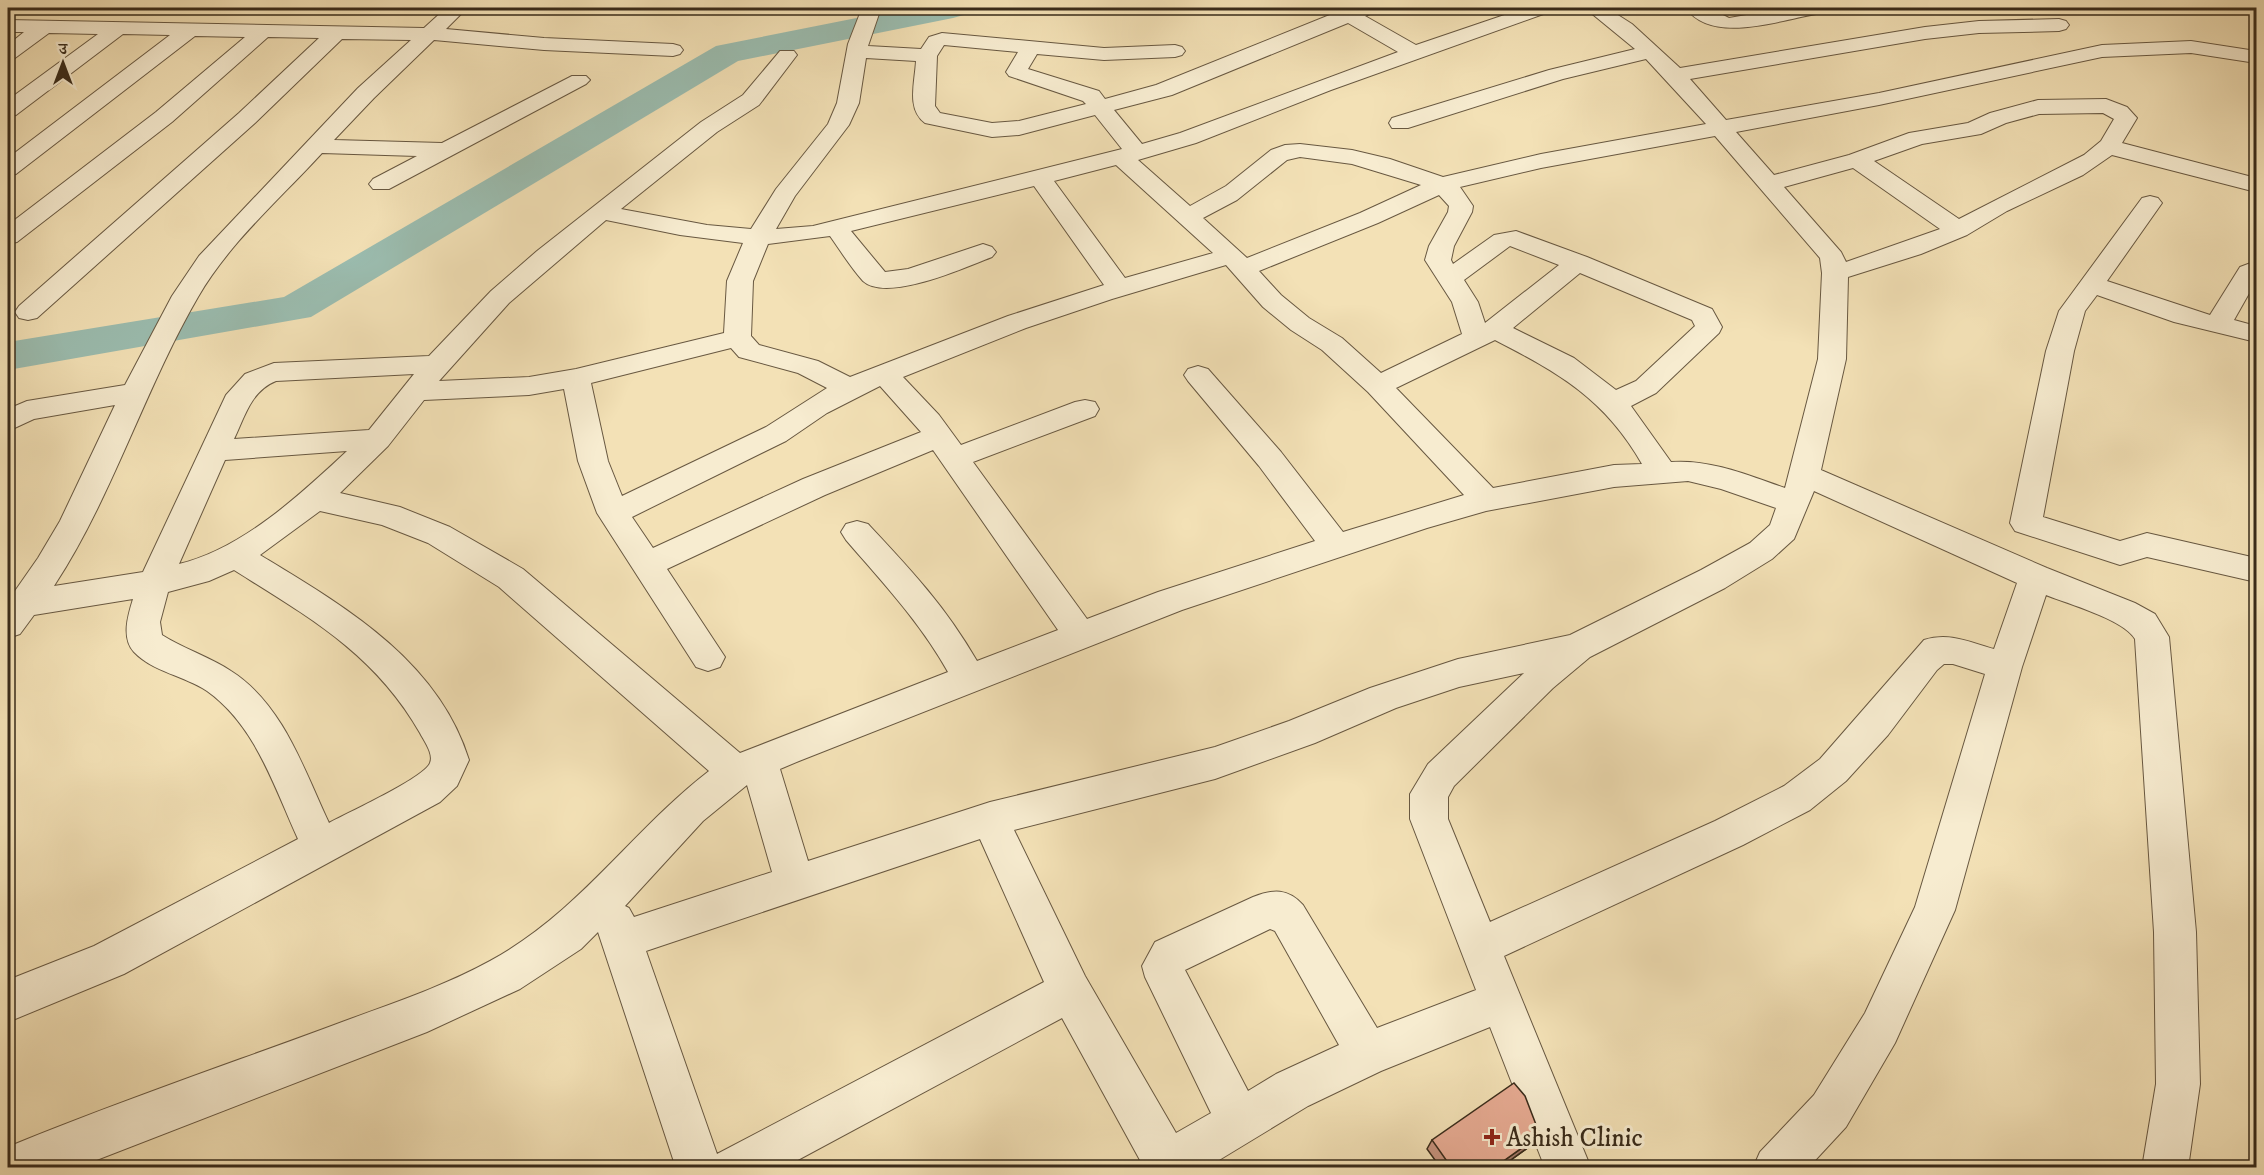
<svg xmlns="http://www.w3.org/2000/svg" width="2264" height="1175" font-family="'IM FELL DW Pica','Noto Serif Devanagari',serif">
  <rect width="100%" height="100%" fill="#f3e1b6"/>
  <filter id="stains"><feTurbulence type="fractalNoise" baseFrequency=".00333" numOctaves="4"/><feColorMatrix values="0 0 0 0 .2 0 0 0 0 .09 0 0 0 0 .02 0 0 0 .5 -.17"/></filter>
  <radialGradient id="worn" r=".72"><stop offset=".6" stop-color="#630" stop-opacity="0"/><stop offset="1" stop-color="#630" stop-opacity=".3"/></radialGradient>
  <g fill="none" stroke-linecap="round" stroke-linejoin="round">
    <polygon fill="#9bbdb0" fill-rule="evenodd" points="907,8 969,8 964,15 953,18 738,61 311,317 8,370 8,342 284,297 716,46"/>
    <g stroke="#685841" stroke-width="2">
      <g id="minor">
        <path d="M446 8H467L446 29 544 38 673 44 680 46 683 50 680 54 673 56 544 50 434 40 374 98 334 140 442 143 572 76H586L590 80 586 84 389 189H373L369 184 373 179 417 156 322 153C280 199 229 243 198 297 144 390 113 496 54 586L143 572 226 395 245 374 274 363 429 356 491 291 537 251 701 122 743 95 780 51H794L797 55 759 105 717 132 621 209 707 225 751 229 776 189 828 124 837 103 848 44 862 8H881L868 46 921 49 929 37 942 33 1104 48 1175 45 1182 47 1185 51 1182 55 1175 57 1104 60 1037 54 1028 69 1099 91 1105 99 1156 85 1347 8H1377L1375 12 1365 16 1416 45 1525 8H1552L1549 12 1331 90 1196 143 1138 160 1190 206 1226 186 1271 150 1285 145 1300 144 1352 150 1390 159 1443 177 1541 154 1706 124 1646 59 1563 79 1408 128H1392L1389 123 1392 118 1549 70 1635 49 1585 8H1607L1632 24 1680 68 1925 27 1979 21 2059 19 2066 21 2069 25 2066 29 2059 31 1979 33 1925 39 1690 79 1726 120 1879 93 2102 45 2191 41 2256 51V63L2191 53 2102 57 1879 105 1736 132 1774 175 1849 155 1909 133 1968 123 1990 113 2038 100 2106 99 2127 107 2137 118 2122 143 2256 178V192L2112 155 2083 175 2007 211 1967 235 1921 254 1848 277 1846 359 1821 470 2047 568 2135 603 2155 614 2169 637 2196 932 2200 1084 2188 1168H2142L2156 1084 2154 932 2135 639C2123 619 2068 604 2046 595L2022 667 1955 910 1895 1043 1846 1127 1808 1168H1753L1760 1152 1814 1095 1865 1013 1915 907 1985 674 1953 664H1944L1937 670 1888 735 1846 781 1810 810 1743 845 1504 956 1591 1168H1545L1490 1027 1381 1071 1308 1106 1206 1168H1139L1141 1162 1062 1018 783 1168H676L598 932 581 949 520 989 427 1032 76 1168H8V1147C112 1104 220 1067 326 1028 381 1007 439 989 490 961 581 911 630 832 709 771L499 587 428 543 382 525 320 511 260 555C344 606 438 660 469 760L457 786 440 802 124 974 8 1022V980L94 946 298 839C274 787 256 726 207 691 185 676 153 672 134 652 121 638 128 615 133 599L34 615 20 634 8 638V601L38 558 60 521 115 405 34 419 8 431V409L27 401 125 385 172 296 199 256 358 88 411 40 342 39 255 123 37 318 28 320 19 318 15 312 19 306 239 113 319 38 268 37 172 122 17 242 8 244V225L156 112 245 37 195 36 16 174 8 176V158L170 35 123 34 16 115 8 117V100L98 34 49 33 15 58 8 60V45L24 32H8V20L424 28ZM1348 23 1398 52 1180 133 1142 144 1114 110 1172 95ZM944 45 1018 52 1006 72 1009 76 1083 101 1086 104 1019 121 992 123 940 113 935 106 937 56ZM866 58 916 61C915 82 906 109 925 123L992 137 1019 135 1095 115 1122 149 813 226 776 229 795 196 849 125 859 103ZM2103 113 2114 119 2101 141 2084 155 1959 219 1874 161 1922 144 1981 134 2006 123 2039 114ZM1715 136 1820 258 1822 273 1818 359 1785 488C1748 475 1710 459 1671 462L1631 406 1656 393 1719 333 1722 327 1712 309 1587 257 1516 231 1494 235 1453 264 1451 260 1454 246 1472 212 1473 206 1460 187 1541 168ZM1300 157 1352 164 1421 185 1360 213 1247 258 1203 218 1237 200 1287 160ZM1116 165 1213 253 1125 278 1054 181ZM1853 168 1940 229 1846 262 1841 252 1784 187ZM1034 186 1104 285 1008 316 850 377 818 361 759 345 751 336 753 281 768 244 830 236C840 250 851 268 863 281 887 303 966 267 992 257L996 252 992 247 983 244 908 269 885 272 851 231ZM1439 195 1449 206 1448 212 1429 246 1425 260 1452 302 1462 334 1381 373 1342 338 1309 318 1281 295 1259 271 1378 223ZM606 220 680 235 743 243 727 281 724 333 576 369 529 377 439 381 509 303ZM1510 246 1559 265 1485 323 1478 302 1464 280ZM1226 265 1263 307 1291 330 1322 350 1368 392 1464 495 1343 532 1281 452 1208 369 1198 366 1188 369 1184 375 1188 381 1259 466 1315 541 1158 592 1087 619 973 462 1095 416 1099 409 1095 402 1085 400 1075 402 961 445 939 415 903 377 1026 328 1112 299ZM1580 273 1692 320 1695 326 1636 381 1616 390 1574 358 1513 328ZM1495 340C1559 373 1605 399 1642 464L1614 465 1493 488 1396 388ZM731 348 739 357 798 373 827 388 766 427 622 496 608 461 591 383ZM414 374 369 430 234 439C245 416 251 391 276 381ZM880 386 921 432 803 479 653 548 632 517 786 441 827 413ZM564 389 578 461 597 513 696 667 708 671 720 667 725 657 667 569 825 495 933 450 1058 630 977 661C945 606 911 570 868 524L857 521 846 524 841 532 846 540C883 583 920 622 948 672L740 753 523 569 450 527 400 507 340 493 388 446 424 400 529 395ZM347 451C300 495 242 549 179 564L225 460ZM1688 481 1721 489 1776 508 1770 525 1750 543 1701 570 1570 635 1458 659 1370 688 1289 721 1215 747 990 802 808 861 780 769 799 761 1182 610 1427 528 1486 511 1614 487ZM1814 491 2017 583 1994 649C1969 642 1949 632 1924 640L1820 759 1784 786 1715 821 1490 922 1448 819V797L1454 786 1553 688 1590 657 1725 588 1772 559 1794 539ZM234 570C309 617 375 654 420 733 424 741 434 754 430 763 424 778 347 813 329 823 304 770 283 704 231 671 210 657 184 649 162 635L160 622 168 592 209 581ZM1524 673 1428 764 1410 794V819L1476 990 1377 1028 1303 905C1288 888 1273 889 1253 897L1155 942 1142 966 1145 977 1211 1113 1176 1133 1085 976 1014 830 1215 779 1315 743 1396 708 1459 687ZM747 785 772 872 634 917 629 908 625 906 703 821ZM980 839 1044 982 717 1154 646 951ZM1270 929 1275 931 1339 1045 1276 1074 1248 1091 1185 970Z"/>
        <path d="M1686 8H1709L1729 18 1787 8H1826L1816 14C1780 20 1712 45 1686 8Z"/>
        <polygon points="2150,196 2158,198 2162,203 2107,281 2210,315 2240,267 2256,261 2256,281 2234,320 2256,326 2256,342 2174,322 2097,295 2085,311 2074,351 2043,517 2120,541 2147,533 2256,558 2256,582 2147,557 2120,565 2015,531 2010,523 2046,351 2059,311 2142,198"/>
      </g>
    </g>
    <use href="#minor" fill="#f7ecd0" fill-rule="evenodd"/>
  </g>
  <polygon fill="#c7937e" stroke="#392b1a" stroke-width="1.5" points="1540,1135 1533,1144 1501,1167 1440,1167 1427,1149 1432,1140"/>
  <polygon fill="#a27867" stroke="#392b1a" stroke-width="1.5" points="1540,1135 1533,1144 1501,1167 1495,1167"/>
  <polygon fill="#e7ab93" stroke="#392b1a" stroke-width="1.5" points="1514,1083 1525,1096 1540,1135 1495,1167 1451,1167 1432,1140"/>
  <path fill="#8f2418" stroke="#f7ecd0" stroke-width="2" d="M1489 1128h6v6h6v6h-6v6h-6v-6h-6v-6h6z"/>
  <g text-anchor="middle" stroke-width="6" stroke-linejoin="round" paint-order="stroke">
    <g font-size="26" fill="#392b1a" stroke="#f7ecd0" text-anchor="start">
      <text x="1506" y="1146">Ashish Clinic</text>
    </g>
  </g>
  <rect width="2264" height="1175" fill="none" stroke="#f3e1b6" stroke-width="30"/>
  <rect x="9" y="9" width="2246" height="1157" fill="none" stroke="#392b1a" stroke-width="3"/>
  <rect x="15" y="15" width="2234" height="1145" fill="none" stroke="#392b1a" stroke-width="1.5"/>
  <g transform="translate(63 63)" stroke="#f7ecd0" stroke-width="4.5" paint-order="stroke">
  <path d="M0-4.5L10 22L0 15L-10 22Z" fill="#392b1a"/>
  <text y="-9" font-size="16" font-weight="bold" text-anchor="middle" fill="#392b1a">उ</text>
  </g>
  <rect width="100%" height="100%" filter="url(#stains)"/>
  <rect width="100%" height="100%" fill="url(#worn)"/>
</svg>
